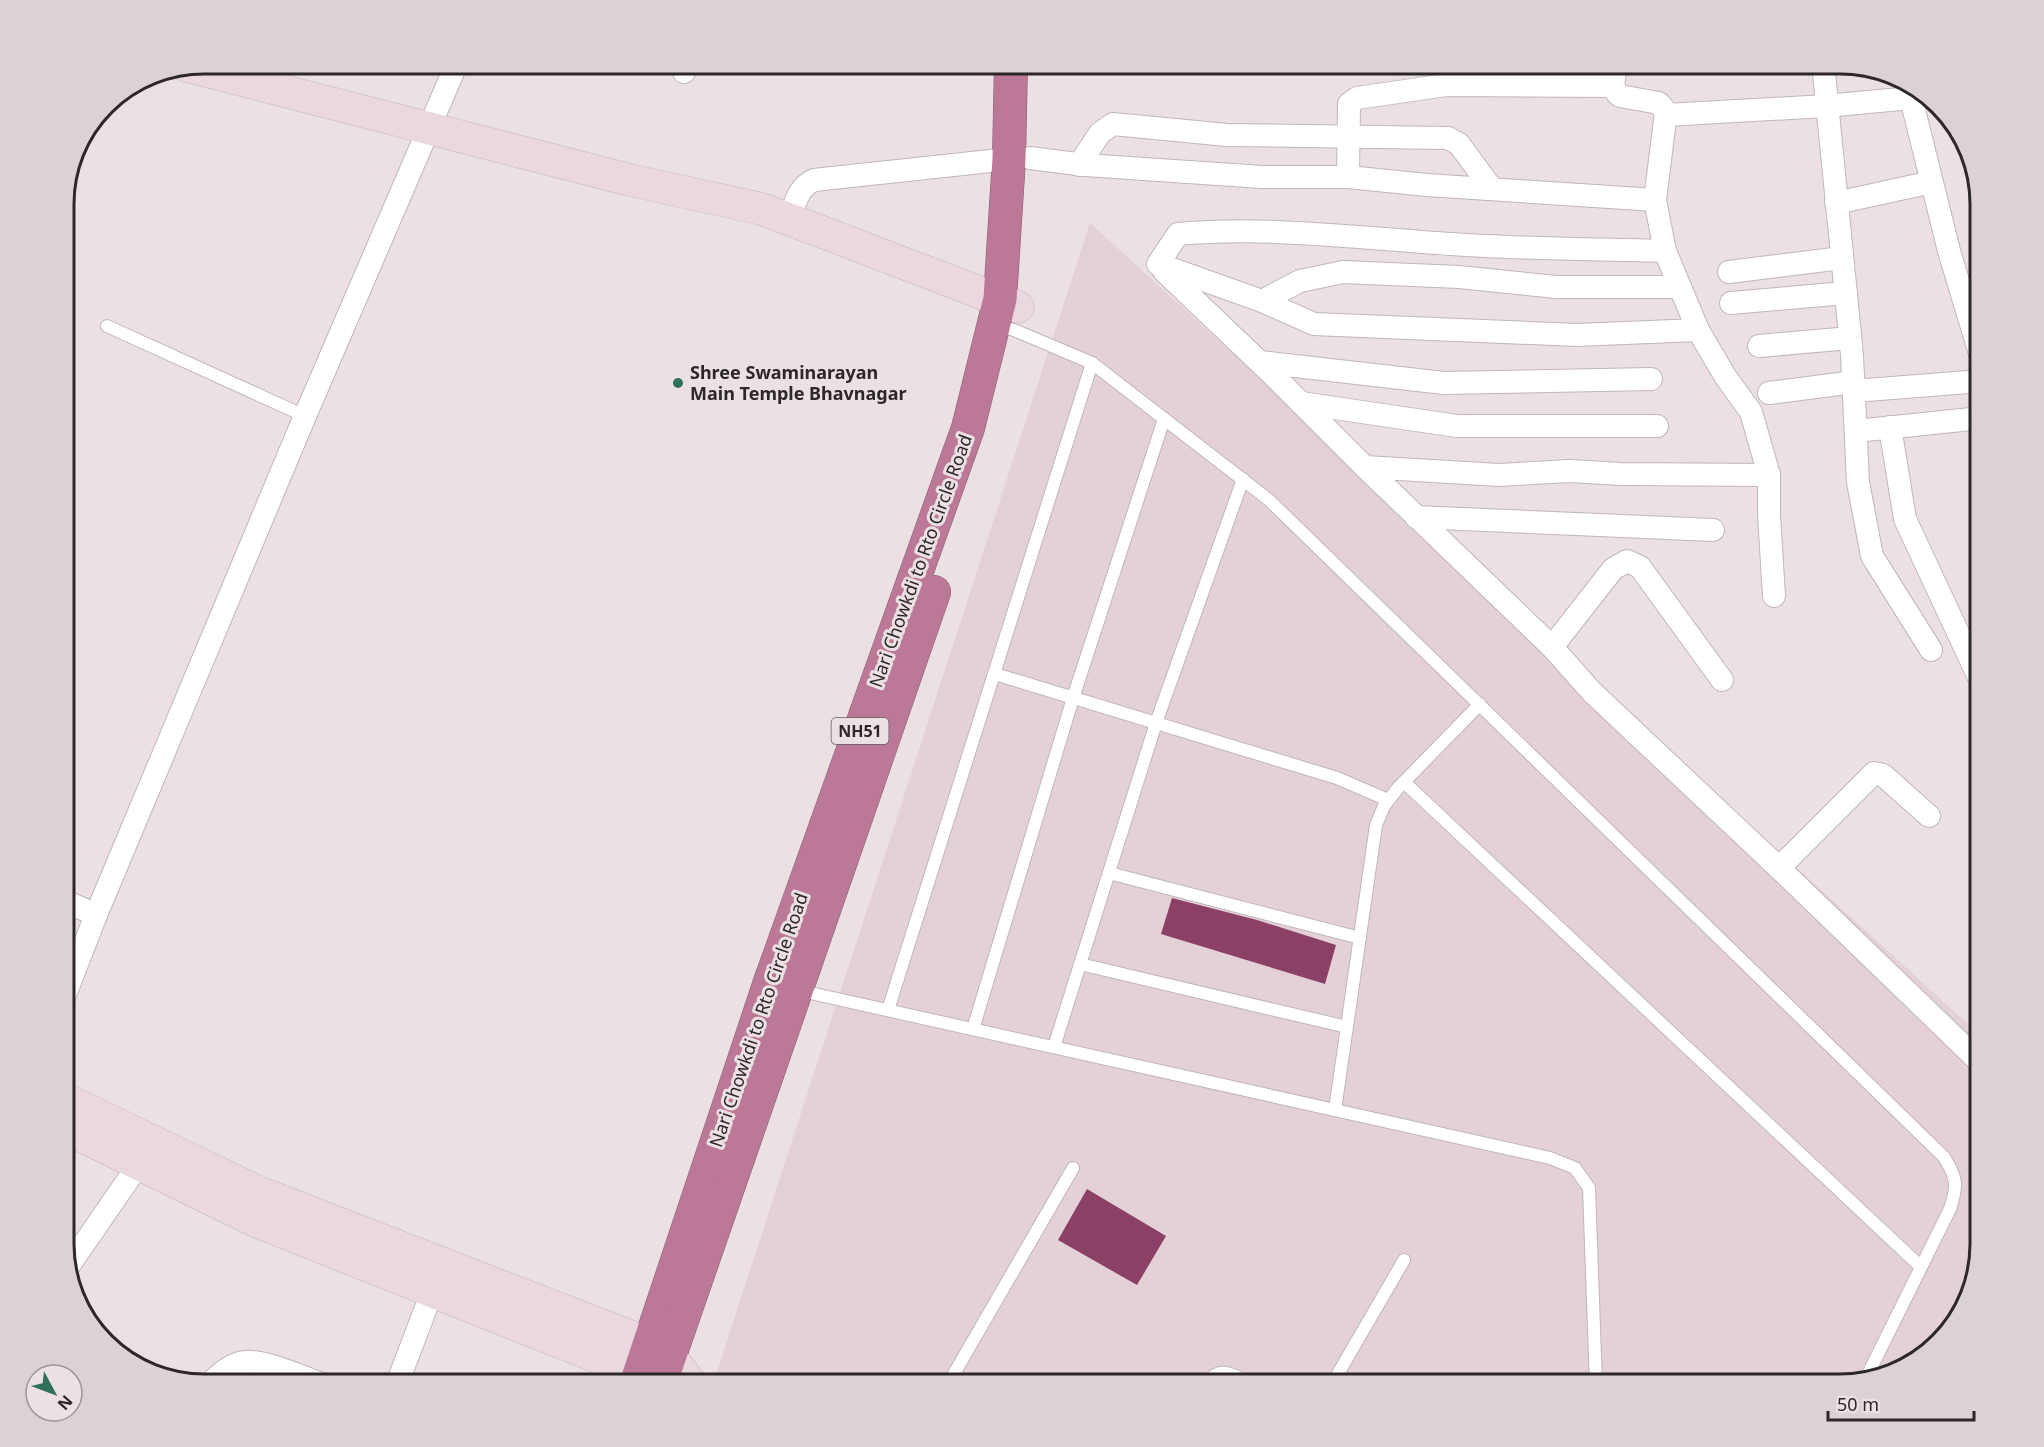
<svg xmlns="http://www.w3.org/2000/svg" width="2044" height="1447" font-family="'Noto Sans',sans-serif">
  <rect width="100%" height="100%" fill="#ebe0e4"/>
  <polygon fill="#e4d1d8" points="1090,223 1981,1036 1981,1244 1952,1329 1903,1369 1840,1384 713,1384"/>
  <g fill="#8b4065">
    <polygon points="1172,898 1257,920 1336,945 1325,984 1161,934"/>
    <polygon points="1087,1189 1166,1236 1137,1285 1058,1240"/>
  </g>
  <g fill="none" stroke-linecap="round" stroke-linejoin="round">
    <g stroke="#c1b6bb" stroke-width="14">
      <g id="lane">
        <path d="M995 325 1014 330 1092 363 1269 500 1944 1157C1957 1178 1958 1185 1950 1209L1866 1378"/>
        <polyline points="107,326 305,416"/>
        <polyline points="995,674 1337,778 1388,800"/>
        <polyline points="1404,782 1921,1267"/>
        <polyline points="1109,873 1360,938"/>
        <polyline points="1080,964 1347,1027"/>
        <polyline points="797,990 1550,1158 1575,1168 1589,1188 1596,1384"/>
        <polyline points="888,1010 1092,363"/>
        <polyline points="973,1029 1073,698 1164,419"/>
        <polyline points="1054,1047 1156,723 1243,479"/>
        <polyline points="1335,1110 1376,825 1384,806 1398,788 1480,704"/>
        <polyline points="948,1384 1073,1168"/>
        <path d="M1205 1384C1221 1365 1231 1373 1249 1384"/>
        <polyline points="1332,1384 1404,1260"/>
      </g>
    </g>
    <g stroke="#c1b6bb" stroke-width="24">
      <g id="street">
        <path d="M1617 63C1615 75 1609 88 1620 96L1659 103 1666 112 1655 200 1665 251 1698 330 1725 376 1751 412 1769 475V515L1774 596"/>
        <polyline points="1823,63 1852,355 1858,482 1872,556 1931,650"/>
        <polyline points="684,72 687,63"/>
        <polyline points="1908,86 1949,251 1981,357"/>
        <polyline points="1666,115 1826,106 1911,98"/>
        <polyline points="1030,158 1085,165 1262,177 1348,177 1427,185 1655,200"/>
        <polyline points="1079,165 1100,133 1113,124 1227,135 1448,138 1459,144 1492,189"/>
        <polyline points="1348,177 1349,104 1357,98 1446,85 1613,86"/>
        <polyline points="1836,203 1932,182"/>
        <path d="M789 219C795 204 798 187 814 180L1009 159"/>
        <path d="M1665 251C1594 249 1522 249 1451 244 1360 238 1268 226 1178 234L1158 264 1262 301 1314 324 1577 335 1698 330"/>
        <polyline points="1164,271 1271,373 1365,467 1499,475 1569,471 1622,474 1769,475"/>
        <polyline points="1729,272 1842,258"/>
        <polyline points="1262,301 1300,281 1343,272 1459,277 1556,287 1680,287"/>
        <polyline points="1731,303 1846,293"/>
        <polyline points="1759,346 1850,338"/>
        <polyline points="1260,362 1444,383 1651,379"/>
        <polyline points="1854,391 1981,381"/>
        <polyline points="1769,393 1854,382"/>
        <polyline points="1301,403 1457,426 1657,426"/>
        <polyline points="1890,427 1905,519 1981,682"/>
        <polyline points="1856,431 1981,418"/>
        <polyline points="1365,467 1552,647 1592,692 1779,868 1981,1063"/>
        <polyline points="1416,517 1713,530"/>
        <polyline points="1552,647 1613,569 1627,561 1640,567 1722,680"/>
        <polyline points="1779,868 1874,773 1883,775 1929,816"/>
        <polyline points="63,900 96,915"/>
        <polyline points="63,1000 96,915 305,416 457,63"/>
        <polyline points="68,1267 139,1164"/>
        <path d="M210 1384C219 1374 231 1364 245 1362 262 1359 305 1378 322 1384"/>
        <polyline points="397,1384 437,1279"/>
      </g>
    </g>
    <g stroke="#c1b6bb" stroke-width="33">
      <g id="secondary">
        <polyline points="187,66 630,180 762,209 1018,307"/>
        <polyline points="63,1098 258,1192 650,1344 670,1356 691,1384"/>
        <polyline points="63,1127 255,1221 663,1383"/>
      </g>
    </g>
    <g stroke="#895c70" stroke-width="34">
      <g id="highway">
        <polyline points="636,1384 770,982 968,428 1000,299 1009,159 1011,63"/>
        <polyline points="660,1384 934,592"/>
      </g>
    </g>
    <use href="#lane" stroke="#fff" stroke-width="12"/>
    <use href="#street" stroke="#fff" stroke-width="22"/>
    <use href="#secondary" stroke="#ebd7e0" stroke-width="32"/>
    <use href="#highway" stroke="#bb7997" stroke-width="33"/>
  </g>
  <circle fill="#30705d" stroke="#ebe0e4" stroke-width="2" cx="678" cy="383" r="6"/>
  <g text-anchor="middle" stroke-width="6" stroke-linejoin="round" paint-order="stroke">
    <rect fill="#ebe0e4" stroke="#655e61" stroke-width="1.5" x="831.5" y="718" width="57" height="26" rx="4.5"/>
    <g font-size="16" font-weight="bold" fill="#2c2729">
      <text x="860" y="737">NH51</text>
    </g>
    <g font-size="18" font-weight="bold" fill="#2c2729" stroke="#ebe0e4" text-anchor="start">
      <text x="690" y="379">Shree Swaminarayan<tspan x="690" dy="21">Main Temple Bhavnagar</tspan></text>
    </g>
    <g font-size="18" fill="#2c2729" stroke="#ebe0e4">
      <text transform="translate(921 561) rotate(-70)" y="6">Nari Chowkdi to Rto Circle Road</text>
      <text transform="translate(759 1020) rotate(-71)" y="6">Nari Chowkdi to Rto Circle Road</text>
    </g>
  </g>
  <path d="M0 0H2044V1447H0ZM204 74H1840A130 130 0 0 1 1970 204V1244A130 130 0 0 1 1840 1374H204A130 130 0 0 1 74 1244V204A130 130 0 0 1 204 74Z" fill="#dcd1d5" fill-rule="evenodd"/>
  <path fill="none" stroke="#2c2729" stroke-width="3" d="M204 74H1840A130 130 0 0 1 1970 204V1244A130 130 0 0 1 1840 1374H204A130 130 0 0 1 74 1244V204A130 130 0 0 1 204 74Z"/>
  <g transform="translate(54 1393) rotate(131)"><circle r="28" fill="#ebe0e4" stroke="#9f9699" stroke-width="1.5"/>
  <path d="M0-4.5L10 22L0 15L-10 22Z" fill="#30705d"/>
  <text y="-9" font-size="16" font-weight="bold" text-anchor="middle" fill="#2c2729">N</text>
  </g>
  <path d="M1828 1411v9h146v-9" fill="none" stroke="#2c2729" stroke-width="3"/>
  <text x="1837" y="1411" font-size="18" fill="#2c2729" stroke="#ebe0e4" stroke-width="4.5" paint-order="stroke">50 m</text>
</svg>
